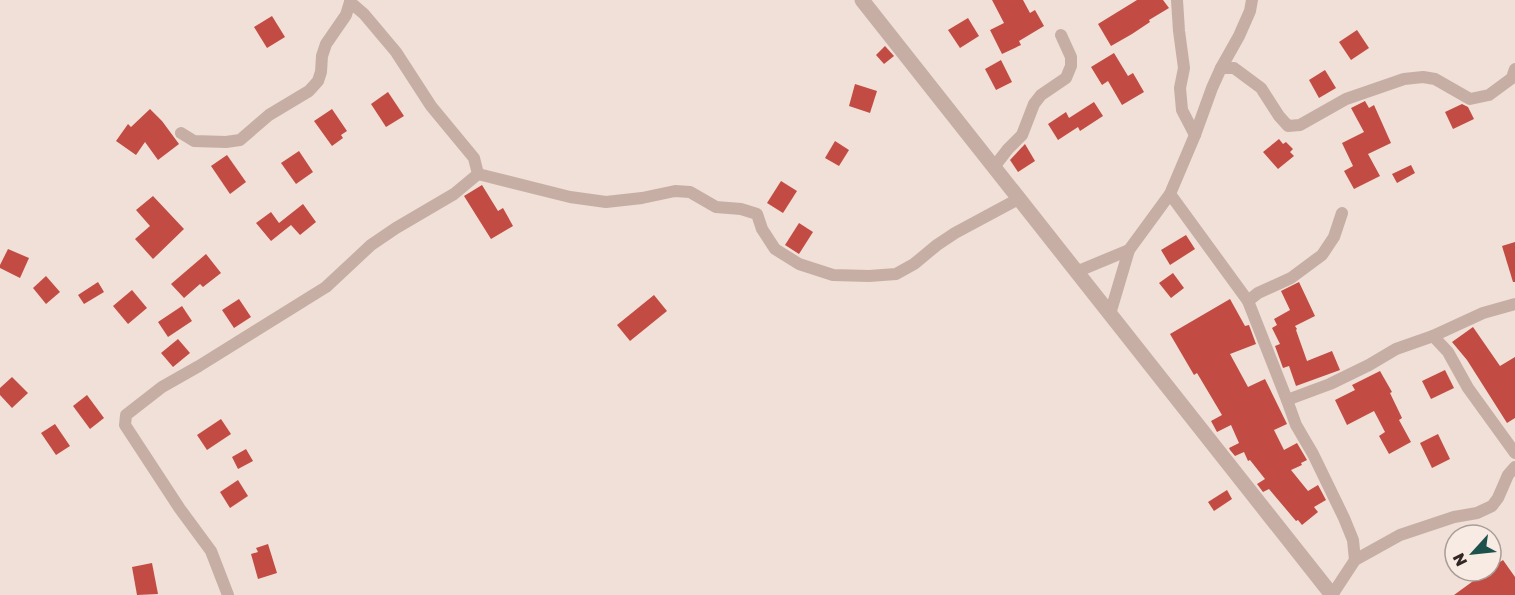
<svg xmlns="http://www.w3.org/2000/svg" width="1515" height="595" font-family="'Golos Text',sans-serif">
  <rect width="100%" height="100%" fill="#f0e0d7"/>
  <g fill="#c24c43">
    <polygon points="992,0 1023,0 1030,13 1035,10 1044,26 1019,41 1021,45 1002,54 990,30 1004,23"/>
    <polygon points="1137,0 1163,0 1169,8 1149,20 1150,22 1132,34 1111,46 1098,24"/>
    <polygon points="272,16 285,37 267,48 254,27"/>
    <polygon points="968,18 979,36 960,48 948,30"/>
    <polygon points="1357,30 1369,48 1351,60 1339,42"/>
    <polygon points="885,46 894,56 884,64 876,55"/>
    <polygon points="1114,53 1128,76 1133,73 1144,92 1122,105 1108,81 1102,85 1091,67"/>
    <polygon points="1001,60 1012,82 996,90 985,69"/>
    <polygon points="1325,70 1336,88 1319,98 1309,80"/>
    <polygon points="855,84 877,91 870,113 849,106"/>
    <polygon points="388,92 404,116 386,127 371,104"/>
    <polygon points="1365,101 1369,108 1374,105 1391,143 1368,154 1380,176 1354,189 1344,171 1353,166 1342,143 1364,132 1351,108"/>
    <polygon points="1094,102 1103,116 1080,131 1078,127 1058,140 1048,124 1066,112 1069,118"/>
    <polygon points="1462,104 1468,107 1474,119 1453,129 1445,112"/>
    <polygon points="150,109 162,121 179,144 158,160 145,142 136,155 116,141 128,124 131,127"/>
    <polygon points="332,109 347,131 341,135 343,138 332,146 314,121"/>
    <polygon points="1279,139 1283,144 1286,142 1293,149 1290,152 1294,156 1278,169 1263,152"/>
    <polygon points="835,141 849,150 839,166 825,158"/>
    <polygon points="1025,144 1035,161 1018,172 1010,160"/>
    <polygon points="299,151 313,172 296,184 281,163"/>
    <polygon points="227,155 246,182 230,194 211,166"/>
    <polygon points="1411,165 1415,173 1397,183 1392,174"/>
    <polygon points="781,181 797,191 783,213 767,203"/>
    <polygon points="482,185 498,211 503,208 513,226 491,239 464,196"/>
    <polygon points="153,196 184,229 153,259 135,239 150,226 136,210"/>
    <polygon points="303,204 316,222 300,235 291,225 271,241 256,223 271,212 279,223"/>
    <polygon points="799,223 813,232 799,254 785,245"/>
    <polygon points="1186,235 1195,249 1170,265 1161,250"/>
    <polygon points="1515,242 1515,282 1513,282 1502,246"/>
    <polygon points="8,249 29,258 20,278 0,268 0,265"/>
    <polygon points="206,254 221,273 203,287 200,284 184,298 171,284"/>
    <polygon points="1173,273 1184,288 1171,298 1159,283"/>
    <polygon points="46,276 60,292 46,304 33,288"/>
    <polygon points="98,282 104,292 84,304 78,295"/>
    <polygon points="1299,282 1315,316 1295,326 1297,329 1296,330 1307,361 1332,351 1340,370 1296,386 1289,366 1283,368 1275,346 1280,344 1272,328 1277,325 1274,319 1290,310 1281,291"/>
    <polygon points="132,290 147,308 128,324 113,306"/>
    <polygon points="654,295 667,311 630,341 617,325"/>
    <polygon points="239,299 251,317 234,328 222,310"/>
    <polygon points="1230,299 1245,326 1249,325 1256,344 1230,354 1248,387 1265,379 1287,424 1274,430 1284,450 1297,443 1307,460 1301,463 1302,465 1291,470 1308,491 1318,485 1326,500 1314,507 1318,512 1302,525 1298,520 1296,521 1269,489 1263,492 1257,484 1265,479 1250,460 1248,461 1244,452 1235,456 1230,450 1229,448 1239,443 1231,425 1217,432 1211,421 1222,415 1197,373 1194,375 1170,334"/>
    <polygon points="182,306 192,321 168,337 158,322"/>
    <polygon points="1473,327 1500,366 1515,357 1515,418 1507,423 1467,360 1452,342"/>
    <polygon points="178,339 190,353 173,367 161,353"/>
    <polygon points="1445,370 1454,388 1431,399 1422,381"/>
    <polygon points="1380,371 1392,392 1390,393 1402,418 1399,420 1411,442 1389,454 1379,436 1385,432 1374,411 1347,425 1335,400 1355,390 1352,385"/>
    <polygon points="12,377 28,393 12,408 0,395 0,388"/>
    <polygon points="87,395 104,418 90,429 73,406"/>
    <polygon points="221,419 231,434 207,450 197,435"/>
    <polygon points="55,424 70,446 56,455 41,433"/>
    <polygon points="1438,434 1450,459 1432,468 1420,443"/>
    <polygon points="246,449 253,461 238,469 232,457"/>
    <polygon points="238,480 248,496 230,508 220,492"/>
    <polygon points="1227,490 1232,499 1214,511 1208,502"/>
    <polygon points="268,544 277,573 258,579 251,554 258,552 256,548"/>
    <polygon points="1503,560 1515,577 1515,595 1454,595 1487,571 1491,571 1491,568"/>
    <polygon points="152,563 158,594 137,595 132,567"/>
  </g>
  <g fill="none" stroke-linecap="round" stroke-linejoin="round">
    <g stroke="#c7aea4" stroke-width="12">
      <polyline points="1177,0 1179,31 1184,68 1180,88 1182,110 1195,135"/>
      <polyline points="1221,68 1234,68 1261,88 1279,116 1288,126 1300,125 1346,99 1404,79 1423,77 1435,79 1470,99 1489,95 1512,78 1515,69"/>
      <polyline points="181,133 194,141 226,142 240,140 269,115 309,91 318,81 321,72 322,56 326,44 346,15 350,2"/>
      <polyline points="994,167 1008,149 1022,135 1034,104 1041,95 1066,78 1071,66 1071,57 1061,35"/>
      <polyline points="478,174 570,197 606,202 642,198 675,191 690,192 716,207 741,209 757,214 762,229 775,249 799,264 833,275 869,276 896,274 914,264 937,245 955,233 1020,198"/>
      <polyline points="1170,194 1248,301 1287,400 1296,425 1313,454 1344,518 1353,540 1355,560"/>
      <polyline points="1076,272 1129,250"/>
      <polyline points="1248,301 1258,293 1291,278 1322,255 1334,237 1342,213"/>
      <polyline points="1110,314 1129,250 1170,194 1195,135 1212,88 1221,68 1239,36 1250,11 1252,0"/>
      <polyline points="1433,336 1483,313 1515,304"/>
      <polyline points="1287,400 1330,384 1369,365 1396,349 1433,336 1448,352 1468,388 1515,453"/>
      <polyline points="228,595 211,551 180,509 125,425 126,415 162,387 199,366 326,287 371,245 396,228 454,194 478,174 474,158 431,106 396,52 364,14 350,2 350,0"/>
      <polyline points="1332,595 1355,560 1400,535 1454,517 1477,513 1492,506 1498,498 1508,475 1515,467"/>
    </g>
    <polyline stroke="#c7aea4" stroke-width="15" points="862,0 1332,595"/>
  </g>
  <g transform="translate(1473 553) rotate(243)"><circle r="28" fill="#f8ebe3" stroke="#a99d97" stroke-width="1.5"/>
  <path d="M0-4.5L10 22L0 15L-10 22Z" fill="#1d524c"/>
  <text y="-9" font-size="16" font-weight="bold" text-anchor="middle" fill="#322725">N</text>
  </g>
</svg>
